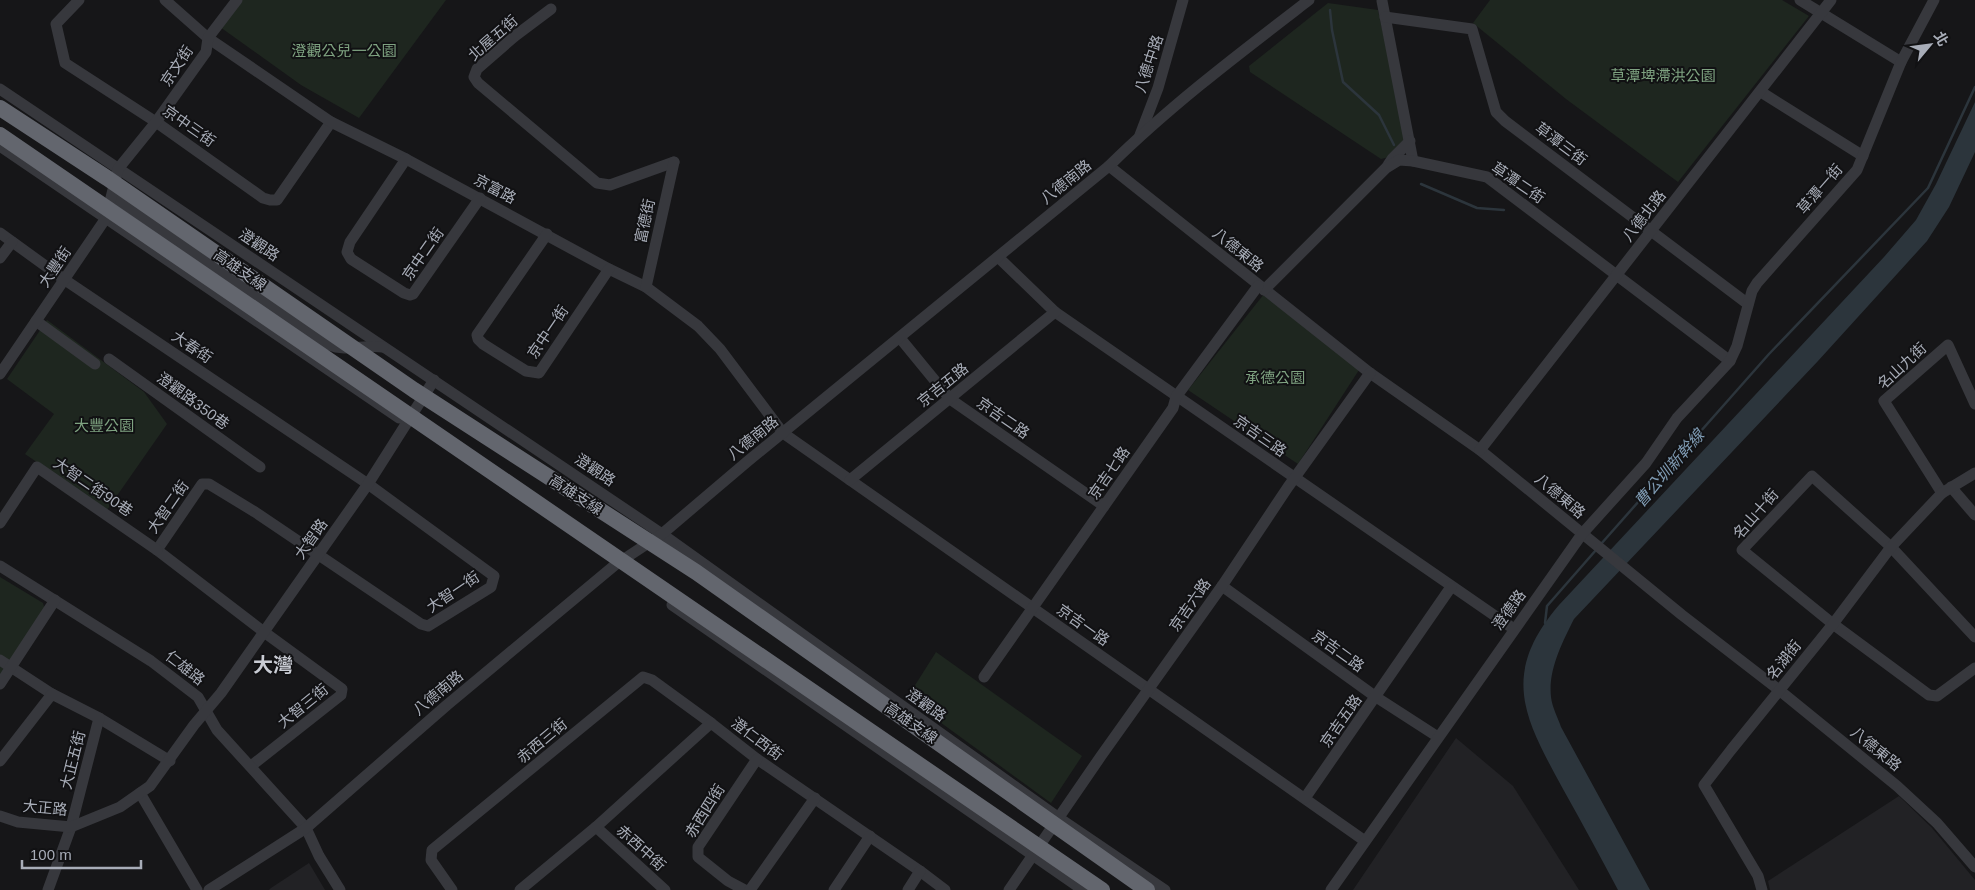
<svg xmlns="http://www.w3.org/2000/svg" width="1975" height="890" font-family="Arial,'Noto Sans TC',sans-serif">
  <rect width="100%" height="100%" fill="#161618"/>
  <g fill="#222225">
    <polygon points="1456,738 1513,786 1579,890 1353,890"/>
    <polygon points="1899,796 1932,828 1975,880 1975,890 1770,890 1768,881"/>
    <polygon points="309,863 325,890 269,890 271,888"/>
  </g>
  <g fill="#1e261f">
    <polygon points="241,0 446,0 359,118 301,85 220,27"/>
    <polygon points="1490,0 1782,0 1809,16 1678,182 1566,99 1473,23"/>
    <polygon points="1328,3 1378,10 1407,142 1389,157 1381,159 1250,72 1249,66"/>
    <polygon points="1264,294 1359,370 1298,464 1188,390"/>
    <polygon points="47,320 144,392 167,424 107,510 25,454 54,414 7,379"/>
    <polygon points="0,577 43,603 45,610 0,676"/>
    <polygon points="936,652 1082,756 1051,803 907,698"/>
  </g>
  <path fill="#2c353c" d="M1975 102V152L1949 207 1927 241 1818 361 1574 619C1562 643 1548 670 1551 697 1552 707 1558 718 1561 727L1650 890H1618C1600 856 1582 823 1563 789 1525 719 1499 675 1559 605L1884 257 1916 220 1936 184Z"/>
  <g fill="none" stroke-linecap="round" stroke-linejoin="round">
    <g stroke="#2c353c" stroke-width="2.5">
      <polyline points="1330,10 1332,30 1343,82 1379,115 1394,145"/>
      <polyline points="1421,184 1477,208 1504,210"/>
      <polyline points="1601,544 1769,354 1928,188 1975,87"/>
      <polyline points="1545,623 1547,606 1596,550"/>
    </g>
    <g stroke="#37383d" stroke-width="11">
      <polyline points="79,0 56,24 65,63 156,122 263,198 270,200 277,200 331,122"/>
      <polyline points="165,0 208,38 331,122 406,159 609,269 646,287 698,326 720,349 783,433 1365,841"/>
      <polyline points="1800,0 1901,62"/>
      <polyline points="1382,1 1413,161"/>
      <polyline points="551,9 515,36 477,69 474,77 478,83 597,183 610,185 674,162"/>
      <polyline points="1385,17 1472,29 1496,112 1505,121 1748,304"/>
      <polyline points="0,89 662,534 1059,818 1165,890"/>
      <polyline points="1761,92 1863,156"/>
      <polyline points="1140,135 1158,88 1183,0"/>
      <polyline points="0,146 399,418"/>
      <polyline points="406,159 350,242 347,252 351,259 404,293 410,295 413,294 480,198"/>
      <polyline points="1388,165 1392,159 1410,141"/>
      <polyline points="1109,166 1370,373 1480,450 1682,615 1779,690 1897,786 1937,823 1975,867"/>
      <path d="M112 196 329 345C346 352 365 344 383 347"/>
      <polyline points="0,233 65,280 368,484 494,576 491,587 428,626 421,624 255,512 209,484 202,484 157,550 264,632 342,689 341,695 251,766"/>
      <polyline points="547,234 477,335 478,339 483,344 526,371 539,373 609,269"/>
      <polyline points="998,257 1055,312 1514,629"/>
      <polyline points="0,258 12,242"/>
      <polyline points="646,287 674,162"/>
      <polyline points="1264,290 1386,168 1399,160 1413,161 1487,177 1730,361"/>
      <polyline points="36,321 95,364"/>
      <polyline points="900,338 950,399 1104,506"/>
      <polyline points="109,359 260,467"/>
      <polyline points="0,374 106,218 118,169 156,122 206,52 208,38 237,0"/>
      <polyline points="1480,450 1831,0"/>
      <polyline points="850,480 1055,312"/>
      <polyline points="1951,487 1975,515"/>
      <polyline points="1942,493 1884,401 1948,345 1975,404"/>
      <polyline points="0,523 37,467 157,550"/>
      <polyline points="0,566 151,661 198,697 217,730 306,828 319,856 340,890"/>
      <polyline points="1222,586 1376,697 1438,737"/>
      <polyline points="672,605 1083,890"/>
      <polyline points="1975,637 1891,547 1812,476 1742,550 1833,624 1929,695 1937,696 1975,668"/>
      <polyline points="0,660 52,694"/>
      <polyline points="984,677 1173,408 1176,397 1258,286"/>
      <polyline points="0,684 55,600"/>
      <polyline points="99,718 170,761"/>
      <polyline points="0,761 52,694 99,718 71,827 48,890"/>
      <polyline points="140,793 197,890"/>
      <polyline points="1305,798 1451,587"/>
      <polyline points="0,816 18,822 71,827 120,807 150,786 194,725 221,693 318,555 368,484 434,380"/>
      <polyline points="596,827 665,890"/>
      <path d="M209 890 306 828 447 705 615 565 662 534 748 461 1109 166C1171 105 1240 53 1309 0"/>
      <polyline points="452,890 431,860 432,850 643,677 652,680 711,723"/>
      <polyline points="520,890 596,827 711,723 757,759 920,871 945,890"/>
      <polyline points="745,890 728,881 698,857 698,847 757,759"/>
      <polyline points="750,890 815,798"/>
      <polyline points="834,890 870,836"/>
      <polyline points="908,890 920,871"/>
      <polyline points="1009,890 1101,756 1222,586 1288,487 1370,373"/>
      <polyline points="1331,890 1582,534 1646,463 1677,418 1730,361 1737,346 1752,291 1757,283 1857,170 1901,62 1934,0"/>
      <polyline points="1762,890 1758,876 1704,785 1731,750 1833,624 1891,547 1942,493 1975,473"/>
    </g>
    <g stroke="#63666e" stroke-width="16">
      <polyline points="0,108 107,178 414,390 696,572 1147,890"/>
      <polyline points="0,135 1102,890"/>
    </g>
  </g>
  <g text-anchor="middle" stroke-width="4" stroke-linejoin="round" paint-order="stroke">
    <g font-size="15" fill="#a8adb8" stroke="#111113">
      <text transform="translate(493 38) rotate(-41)" y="5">北屋五街</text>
      <text transform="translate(1149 64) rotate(-72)" y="5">八德中路</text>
      <text transform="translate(177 66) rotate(-56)" y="5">京文街</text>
      <text transform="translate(189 126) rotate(35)" y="5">京中三街</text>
      <text transform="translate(1561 144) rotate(37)" y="5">草潭三街</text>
      <text transform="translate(1066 182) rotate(-39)" y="5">八德南路</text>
      <text transform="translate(1518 183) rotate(34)" y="5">草潭二街</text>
      <text transform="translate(495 189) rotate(28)" y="5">京富路</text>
      <text transform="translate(1820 189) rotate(-49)" y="5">草潭一街</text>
      <text transform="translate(1644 216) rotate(-52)" y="5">八德北路</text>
      <text transform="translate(645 221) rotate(-78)" y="5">富德街</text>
      <text transform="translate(259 245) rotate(34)" y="5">澄觀路</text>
      <text transform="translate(1238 250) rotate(39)" y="5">八德東路</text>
      <text transform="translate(423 254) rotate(-55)" y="5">京中二街</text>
      <text transform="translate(55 267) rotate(-56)" y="5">大豐街</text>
      <text transform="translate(240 270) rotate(35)" y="5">高雄支線</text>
      <text transform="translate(548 332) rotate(-56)" y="5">京中一街</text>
      <text transform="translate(192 347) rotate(34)" y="5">大春街</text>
      <text transform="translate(1902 366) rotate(-43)" y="5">名山九街</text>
      <text transform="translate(943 385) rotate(-39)" y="5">京吉五路</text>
      <text transform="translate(193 401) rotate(36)" y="5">澄觀路350巷</text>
      <text transform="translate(1003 418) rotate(35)" y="5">京吉二路</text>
      <text transform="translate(1260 436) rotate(35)" y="5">京吉三路</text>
      <text transform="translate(753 438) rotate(-39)" y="5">八德南路</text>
      <text transform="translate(595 470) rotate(34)" y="5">澄觀路</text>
      <text transform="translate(1109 473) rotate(-55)" y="5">京吉七路</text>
      <text transform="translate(93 487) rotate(34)" y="5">大智二街90巷</text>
      <text transform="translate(576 495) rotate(33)" y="5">高雄支線</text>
      <text transform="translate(1560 496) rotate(40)" y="5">八德東路</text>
      <text transform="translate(168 507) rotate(-55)" y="5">大智二街</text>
      <text transform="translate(1756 514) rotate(-49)" y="5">名山十街</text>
      <text transform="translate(311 539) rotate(-55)" y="5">大智路</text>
      <text transform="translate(453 592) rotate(-34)" y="5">大智一街</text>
      <text transform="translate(1190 605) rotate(-55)" y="5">京吉六路</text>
      <text transform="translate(1509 610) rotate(-54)" y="5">澄德路</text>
      <text transform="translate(1083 625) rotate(35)" y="5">京吉一路</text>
      <text transform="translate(1338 651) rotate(36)" y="5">京吉二路</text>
      <text transform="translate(1784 660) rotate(-51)" y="5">名湖街</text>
      <text transform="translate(185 668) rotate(38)" y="5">仁雄路</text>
      <text transform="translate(438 693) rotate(-40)" y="5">八德南路</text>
      <text transform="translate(926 705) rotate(36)" y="5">澄觀路</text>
      <text transform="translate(303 706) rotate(-39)" y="5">大智三街</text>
      <text transform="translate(1341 721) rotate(-55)" y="5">京吉五路</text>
      <text transform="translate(911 723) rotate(35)" y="5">高雄支線</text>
      <text transform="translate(757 739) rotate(37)" y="5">澄仁西街</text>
      <text transform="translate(542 741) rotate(-40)" y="5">赤西三街</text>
      <text transform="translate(1876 749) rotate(39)" y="5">八德東路</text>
      <text transform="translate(73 760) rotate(-76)" y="5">大正五街</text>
      <text transform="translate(45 808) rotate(5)" y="5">大正路</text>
      <text transform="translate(705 811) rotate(-58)" y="5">赤西四街</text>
      <text transform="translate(641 848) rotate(42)" y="5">赤西中街</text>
    </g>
    <g font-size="15" fill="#7fa381" stroke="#111113">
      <text x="344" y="56">澄觀公兒一公園</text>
      <text x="1663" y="81">草潭埤滯洪公園</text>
      <text x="1275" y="383">承德公園</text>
      <text x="104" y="431">大豐公園</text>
    </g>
    <g font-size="16" font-style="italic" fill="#7f9bb3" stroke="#111113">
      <text transform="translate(1669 468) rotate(-49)" y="6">曹公圳新幹線</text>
    </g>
    <g font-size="20" font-weight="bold" fill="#c9ccd4" stroke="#111113">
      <text x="273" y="672">大灣</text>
    </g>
  </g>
  <g transform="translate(1930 45) rotate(61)" stroke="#111113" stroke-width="4" paint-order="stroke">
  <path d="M0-4L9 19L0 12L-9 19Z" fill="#a8adb8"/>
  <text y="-8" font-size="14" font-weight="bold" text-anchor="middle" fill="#a8adb8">北</text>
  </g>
  <path d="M22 860v8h119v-8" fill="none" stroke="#a8adb8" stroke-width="2.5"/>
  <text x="30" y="860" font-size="15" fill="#a8adb8" stroke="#111113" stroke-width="4" paint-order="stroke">100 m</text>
</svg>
